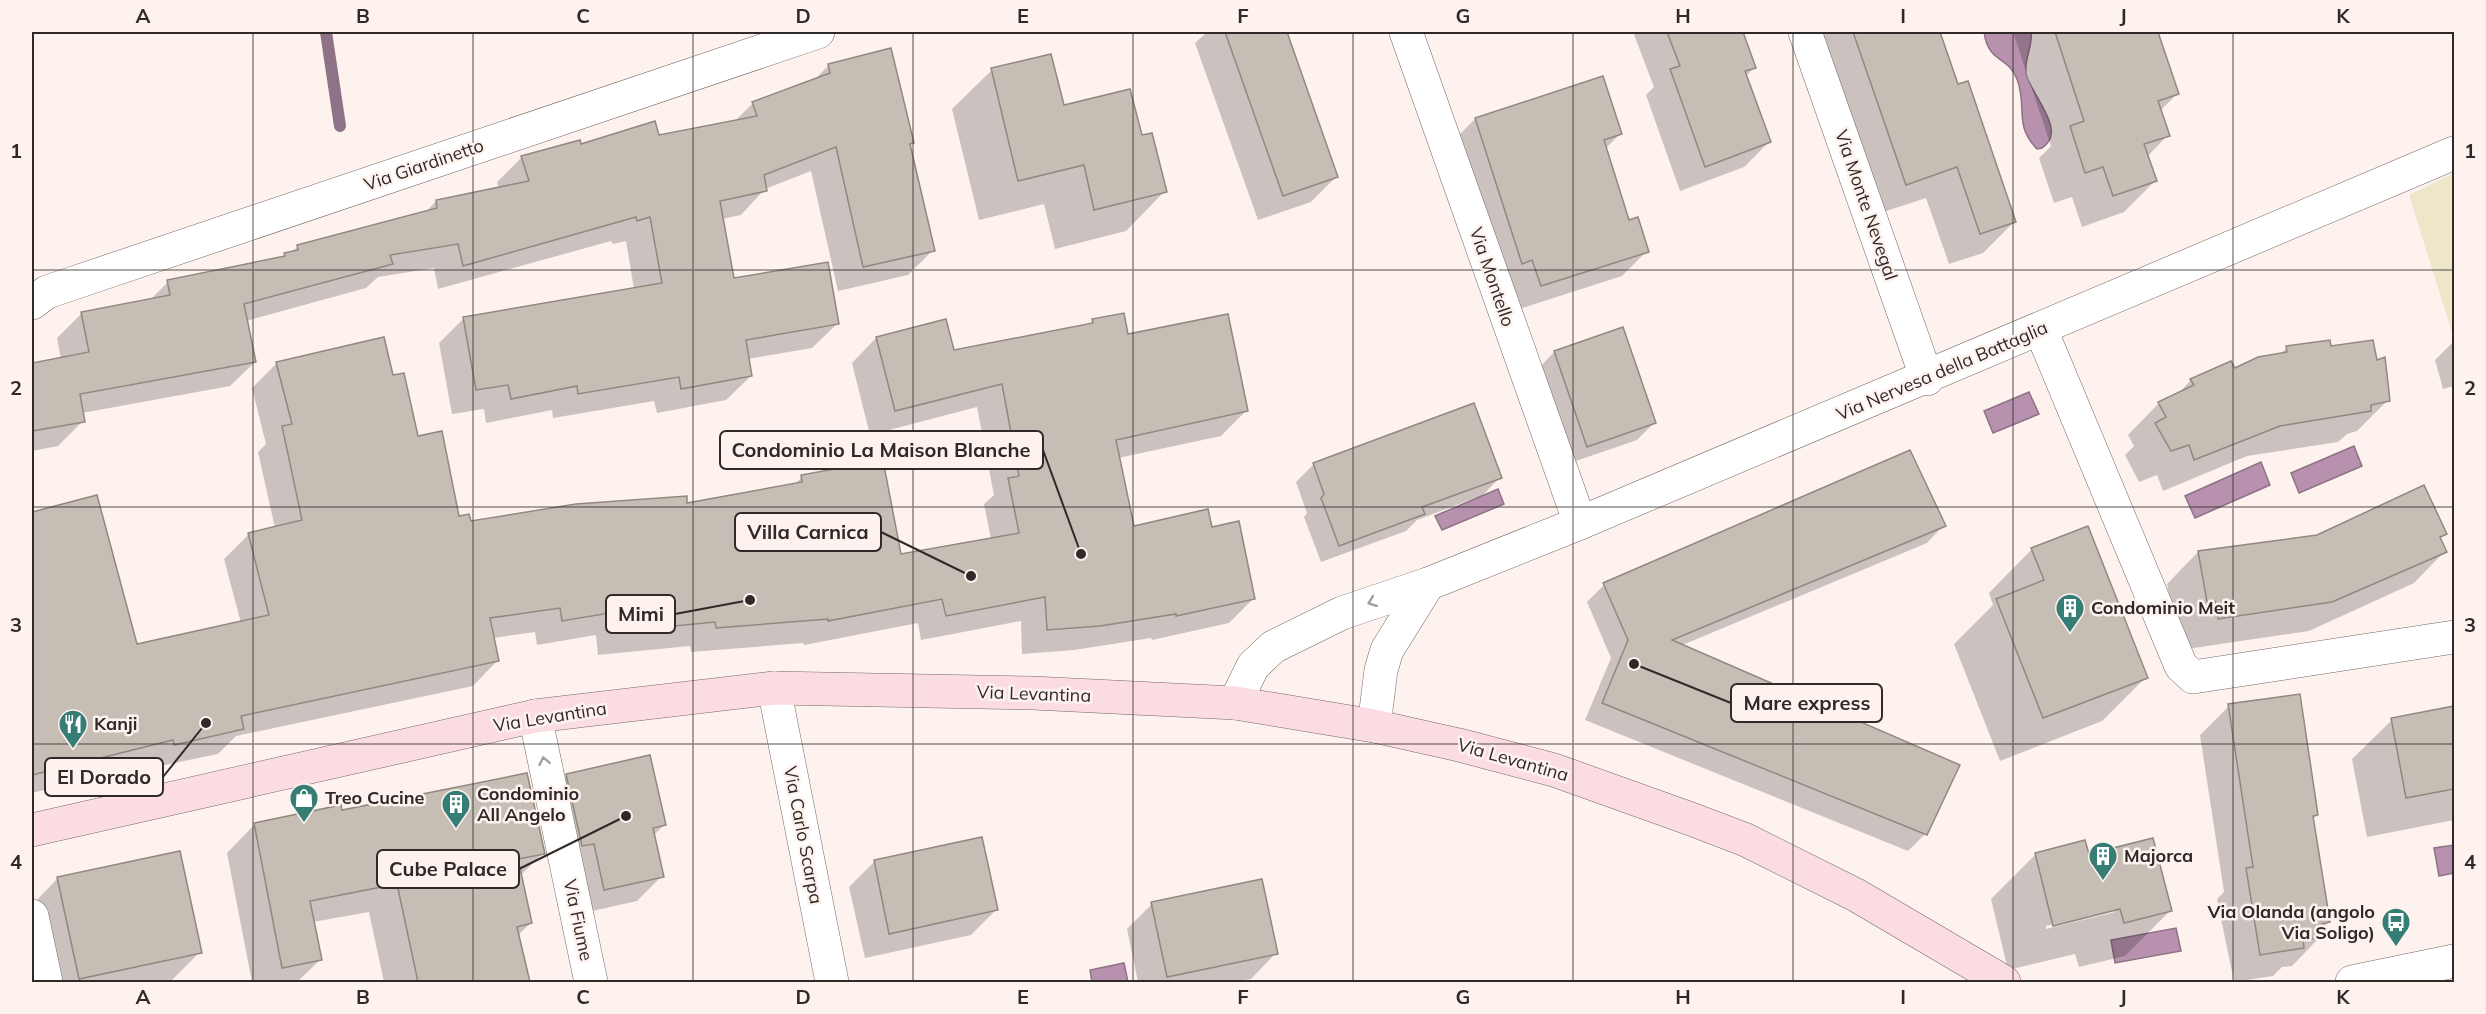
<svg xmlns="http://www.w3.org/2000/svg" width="2486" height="1014" font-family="Mulish,sans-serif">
  <rect width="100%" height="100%" fill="#fef2ef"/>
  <polygon fill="#ede6c9" points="2454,173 2454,339 2409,195"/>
  <g fill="#b791ae" stroke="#8e7286" stroke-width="1.5">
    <path d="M1984 32H2031C2033 46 2024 59 2026 73 2029 93 2069 131 2042 148L2037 149C2013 124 2028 108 2017 79 2008 56 1988 63 1984 32Z"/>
    <polygon points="2029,392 2039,414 1993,433 1984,411"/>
    <polygon points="2354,446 2362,466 2299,493 2291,473"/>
    <polygon points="2261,462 2270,485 2195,518 2185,496"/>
    <polygon points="1498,489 1504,504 1442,530 1435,516"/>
    <polygon points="2454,845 2454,873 2439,876 2434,848"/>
    <polygon points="2176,928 2181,951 2115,963 2111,940"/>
    <polygon points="1124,963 1128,982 1092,982 1090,970"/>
  </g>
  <g fill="#0003" fill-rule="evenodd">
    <polygon points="1207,32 1285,32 1336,177 1311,202 1258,220 1195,43"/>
    <polygon points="1633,32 1741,32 1755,67 1746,76 1769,142 1744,167 1680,191 1646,95 1654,87"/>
    <polygon points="1812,32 1939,32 1958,86 2015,221 1983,253 1949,264 1926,198 1874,215"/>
    <polygon points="2013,32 2156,32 2177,94 2160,111 2168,135 2147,157 2155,181 2124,212 2082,227 2072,197 2054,203 2039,158 2051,146"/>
    <polygon points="829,65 913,142 909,146 933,250 908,275 838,291 811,171 765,189 741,215 722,219 733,279 837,324 812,348 748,359 751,376 726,400 657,413 654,401 553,418 552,410 486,423 484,409 452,414 439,343 463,319 634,289 626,241 613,244 611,241 438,289 434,268 378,277 366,288 246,321 255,362 230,386 82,413 83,421 58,446 32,451 32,365 61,359 57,338 82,313 150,300 168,282 281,259 298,247 425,213 436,201 499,189 497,182 522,157 580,146 658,137 734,122 753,103 813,81"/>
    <polygon points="992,70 1063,107 1141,137 1165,191 1126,231 1055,249 1044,204 979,220 952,109"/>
    <polygon points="1602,77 1620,134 1605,149 1628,222 1647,251 1622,276 1516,310 1450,144 1475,119"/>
    <polygon points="1093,320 1127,336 1246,411 1221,436 1118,458 1132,527 1210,529 1254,598 1229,623 1152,640 1151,638 1074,650 1022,654 1021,621 921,640 918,623 804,645 803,643 691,652 690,646 598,655 596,635 537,645 535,632 493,638 497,661 473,686 236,736 218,754 150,768 148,764 32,793 32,514 96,497 135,646 241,623 224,559 249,534 275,528 258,452 266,444 252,388 277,363 392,377 417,437 458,518 470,523 686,505 794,485 802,477 899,556 991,539 984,504 994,495 977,407 870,435 852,363 876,338 953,351 1087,326"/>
    <polygon points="2454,341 2454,386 2443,389 2435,360"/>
    <polygon points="2330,347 2388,400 2357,431 2347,434 2338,442 2247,456 2163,491 2157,475 2139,482 2125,455 2134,446 2128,435 2159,403 2176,396 2191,380 2280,354 2287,348"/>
    <polygon points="1554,352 1654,423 1637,440 1570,463 1537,370"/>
    <polygon points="1473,405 1500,477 1483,495 1417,520 1406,531 1321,562 1304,517 1307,513 1296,482 1313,465"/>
    <polygon points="1944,525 1927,543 1680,646 1925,834 1908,851 1585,720 1611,658 1587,602 1604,585"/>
    <polygon points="2445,534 2439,539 2445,551 2414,583 2309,631 2187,649 2176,633 2167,584 2198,552"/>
    <polygon points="2032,549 2146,677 2102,721 2000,761 1954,644 1993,605 1989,593"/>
    <polygon points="2229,706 2317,815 2312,820 2329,922 2320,930 2321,936 2292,966 2282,967 2273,976 2234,982 2217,899 2224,892 2200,735"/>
    <polygon points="2454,708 2454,820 2367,837 2352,759 2392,720"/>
    <polygon points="567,775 664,825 653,836 662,876 637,901 579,914 542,800"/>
    <polygon points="341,812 543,853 520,876 531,923 517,936 528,982 384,982 369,912 313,922 320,960 297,982 252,982 227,853 255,824"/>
    <polygon points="981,839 996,910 971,935 865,958 849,887 874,862"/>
    <path d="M2036 854 2088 855 2170 911 2125 956 2079 967 2075 954 2008 970 1991 899ZM2115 909V912L2046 929V926Z"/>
    <polygon points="57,879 200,952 170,982 39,982 32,905"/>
    <polygon points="1152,904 1276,953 1251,979 1233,982 1138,982 1127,929"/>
  </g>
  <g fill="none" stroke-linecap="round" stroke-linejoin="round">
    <polyline stroke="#8e7286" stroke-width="12" points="326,32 340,126"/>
  </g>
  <g fill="#c6bdb4" stroke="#918880" stroke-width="1.5">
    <polygon points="1225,32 1287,32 1338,177 1283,196"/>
    <polygon points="1667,32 1743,32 1756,68 1745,71 1771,142 1705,167 1670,69 1680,66"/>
    <polygon points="1853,32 1940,32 1958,84 1968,81 2016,222 1980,234 1957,167 1906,185"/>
    <polygon points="2055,32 2158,32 2179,94 2158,101 2170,136 2144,144 2157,181 2113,196 2103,167 2085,173 2070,126 2084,121"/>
    <polygon points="891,48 914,143 910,144 935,251 863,267 836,147 764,175 767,191 720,201 734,278 828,262 839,324 746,340 752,376 681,389 679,377 578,394 577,386 511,399 508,385 476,390 463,317 662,283 650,217 637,221 636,217 463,266 458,244 390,255 393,264 244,304 256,362 80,394 85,422 32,431 32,363 89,352 81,312 170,295 167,280 285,256 284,253 298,250 297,245 437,208 436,200 529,181 521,156 580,140 581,144 655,121 659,135 757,116 752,102 830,73 828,64"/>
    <polygon points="1051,54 1064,105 1130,89 1142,135 1152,133 1167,192 1094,210 1084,165 1018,181 991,68"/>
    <polygon points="1603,76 1622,134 1604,140 1629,220 1638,217 1649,252 1541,286 1532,260 1522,264 1475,118"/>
    <polygon points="1124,313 1128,334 1228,314 1248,411 1116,440 1134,526 1208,509 1212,527 1239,521 1255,599 1176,616 1176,614 1100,626 1047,630 1045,597 946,616 942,599 828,621 828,619 716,628 715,622 623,631 621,611 562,621 560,608 490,618 499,661 241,716 244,729 174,745 173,740 32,775 32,512 97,495 137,644 269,615 248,533 302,520 282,426 292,424 276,362 384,337 393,375 404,373 418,436 442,431 459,516 469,514 471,521 576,504 687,496 687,503 802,482 801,475 883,460 901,554 1019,533 1008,478 1019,476 1002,384 895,411 876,337 946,319 954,350 1093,323 1092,319"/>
    <polygon points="1623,327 1656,423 1587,447 1554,351"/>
    <polygon points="2330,340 2331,346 2373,340 2377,360 2385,357 2390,401 2371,405 2371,411 2280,426 2194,460 2189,445 2171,451 2155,423 2166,417 2158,402 2194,385 2190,379 2231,361 2235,368 2258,357 2287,352 2286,346"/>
    <polygon points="1474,403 1502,478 1422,507 1425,514 1339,546 1321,498 1324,494 1313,463"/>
    <polygon points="1910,450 1946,526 1672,640 1960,765 1927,835 1602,703 1628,640 1603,583"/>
    <polygon points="2424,485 2447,534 2440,537 2447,552 2332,602 2218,619 2215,601 2207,602 2198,551 2317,535"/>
    <polygon points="2088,526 2148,678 2043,718 1996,599 2044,580 2031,548"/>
    <polygon points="2300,694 2318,815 2313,816 2330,922 2321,924 2323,937 2303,940 2304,948 2260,955 2246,868 2253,867 2228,704"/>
    <polygon points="2454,706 2454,789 2406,798 2391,718"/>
    <polygon points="650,755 666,825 653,828 664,877 604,890 594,844 582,846 566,774"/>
    <polygon points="527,773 545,854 518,859 532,923 517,927 530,982 418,982 397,884 310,901 322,960 282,968 254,823 341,805 342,810"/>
    <polygon points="982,837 998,910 889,934 874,860"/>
    <polygon points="2153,838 2172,911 2124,923 2120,909 2053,926 2035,853 2085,840 2089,854"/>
    <polygon points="180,851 202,953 79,979 57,877"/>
    <polygon points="1262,879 1278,954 1167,977 1151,902"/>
  </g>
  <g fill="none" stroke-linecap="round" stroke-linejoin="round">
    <g stroke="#746865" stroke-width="34">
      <g id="street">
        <polyline points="1406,32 1580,523"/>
        <polyline points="1805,32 1927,379"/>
        <polyline points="32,303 47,292 818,32"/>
        <polyline points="2041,330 2181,666 2193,677 2454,637"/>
        <polyline points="774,688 832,982"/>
        <polyline points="1235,703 1253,666 1273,647 1342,613 1428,584 1580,523 2454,153"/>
        <polyline points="535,716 591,982"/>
        <polyline points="1374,726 1381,670 1387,650 1428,584"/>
        <polyline points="32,916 46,982"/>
        <polyline points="2352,982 2454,961"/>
      </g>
    </g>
    <g stroke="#746865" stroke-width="34">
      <polyline id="secondary" points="32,830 535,716 774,688 1033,693 1235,703 1374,726 1459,745 1554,770 1691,819 1746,840 1856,895 2004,982"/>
    </g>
    <use href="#street" stroke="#fff" stroke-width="33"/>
    <use href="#secondary" stroke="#fcdce3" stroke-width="33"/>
  </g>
  <defs><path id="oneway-chevron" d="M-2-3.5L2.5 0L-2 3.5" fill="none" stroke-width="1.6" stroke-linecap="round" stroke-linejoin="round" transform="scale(1.5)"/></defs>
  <g stroke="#a19f9f">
    <use href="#oneway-chevron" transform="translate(1372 602) rotate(159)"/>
    <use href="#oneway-chevron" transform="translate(544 761) rotate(-102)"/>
  </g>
  <path fill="none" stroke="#2f2a29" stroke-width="1.5" stroke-opacity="0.55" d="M253 32V982M473 32V982M693 32V982M913 32V982M1133 32V982M1353 32V982M1573 32V982M1793 32V982M2013 32V982M2233 32V982M32 270H2454M32 507H2454M32 744H2454"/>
  <defs>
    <g id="building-pin" transform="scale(1.5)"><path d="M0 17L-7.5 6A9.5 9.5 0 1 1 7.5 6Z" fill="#367d76" stroke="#fef2ef"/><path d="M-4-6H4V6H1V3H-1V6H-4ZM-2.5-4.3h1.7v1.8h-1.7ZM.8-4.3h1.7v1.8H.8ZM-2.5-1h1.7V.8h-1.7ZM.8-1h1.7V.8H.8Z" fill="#fff"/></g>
    <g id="restaurant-pin" transform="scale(1.5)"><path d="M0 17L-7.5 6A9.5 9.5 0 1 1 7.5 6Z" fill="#367d76" stroke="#fef2ef"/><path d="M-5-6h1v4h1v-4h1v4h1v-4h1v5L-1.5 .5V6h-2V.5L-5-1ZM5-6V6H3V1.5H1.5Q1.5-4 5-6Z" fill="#fff"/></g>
    <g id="shop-pin" transform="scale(1.5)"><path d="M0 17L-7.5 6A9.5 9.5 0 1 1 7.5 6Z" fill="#367d76" stroke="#fef2ef"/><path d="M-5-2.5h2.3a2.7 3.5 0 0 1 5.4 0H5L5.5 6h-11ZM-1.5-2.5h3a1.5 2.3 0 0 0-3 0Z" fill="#fff"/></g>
    <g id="bus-pin" transform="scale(1.5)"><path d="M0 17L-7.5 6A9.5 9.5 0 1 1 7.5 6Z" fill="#367d76" stroke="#fef2ef"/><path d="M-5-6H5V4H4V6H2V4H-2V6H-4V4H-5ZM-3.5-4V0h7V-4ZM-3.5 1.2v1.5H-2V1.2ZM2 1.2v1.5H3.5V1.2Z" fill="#fff"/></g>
  </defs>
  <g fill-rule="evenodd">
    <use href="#building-pin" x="2070" y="608"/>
    <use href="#restaurant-pin" x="73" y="724"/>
    <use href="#shop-pin" x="304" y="798"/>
    <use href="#building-pin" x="456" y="804"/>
    <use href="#building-pin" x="2103" y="856"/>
    <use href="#bus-pin" x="2396" y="922"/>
  </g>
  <g text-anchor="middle" stroke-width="5" stroke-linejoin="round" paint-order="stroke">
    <g font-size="18" fill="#2f2a29" stroke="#fef2ef">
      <text transform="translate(424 165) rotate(-19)" y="6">Via Giardinetto</text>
      <text transform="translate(1866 205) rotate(71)" y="6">Via Monte Nevegal</text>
      <text transform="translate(1492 277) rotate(71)" y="6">Via Montello</text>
      <text transform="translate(1942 371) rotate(-23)" y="6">Via Nervesa della Battaglia</text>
      <text transform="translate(1034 694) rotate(2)" y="6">Via Levantina</text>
      <text transform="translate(550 717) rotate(-9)" y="6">Via Levantina</text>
      <text transform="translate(1513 760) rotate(16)" y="6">Via Levantina</text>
      <text transform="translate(803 835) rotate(79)" y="6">Via Carlo Scarpa</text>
      <text transform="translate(578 920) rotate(78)" y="6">Via Fiume</text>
    </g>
    <g font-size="18" font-weight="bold" fill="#2f2a29" stroke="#fef2ef" text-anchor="start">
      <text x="2091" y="614">Condominio Meit</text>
      <text x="94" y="730">Kanji</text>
      <text x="477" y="800">Condominio<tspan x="477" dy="21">All Angelo</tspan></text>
      <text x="325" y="804">Treo Cucine</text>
      <text x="2124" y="862">Majorca</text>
      <text x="2375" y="918" text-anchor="end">Via Olanda (angolo<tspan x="2375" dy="21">Via Soligo)</tspan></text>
    </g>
  </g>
  <path fill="none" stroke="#2f2a29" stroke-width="2" d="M1081 554L1043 450M971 576L881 532M750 600L675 614M1634 664L1731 703M206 723L163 777M626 816L519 869"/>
  <g fill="#2f2a29" stroke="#fef2ef" stroke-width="2">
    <circle cx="1081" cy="554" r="6"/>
    <circle cx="971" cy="576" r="6"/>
    <circle cx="750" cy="600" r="6"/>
    <circle cx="1634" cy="664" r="6"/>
    <circle cx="206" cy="723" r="6"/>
    <circle cx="626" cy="816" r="6"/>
  </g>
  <g fill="#fef2ef" stroke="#2f2a29" stroke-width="2">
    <rect x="720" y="431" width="323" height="38" rx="6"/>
    <rect x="735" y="513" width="146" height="38" rx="6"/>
    <rect x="606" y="595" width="69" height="38" rx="6"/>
    <rect x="1731" y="684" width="151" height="38" rx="6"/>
    <rect x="45" y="758" width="118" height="38" rx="6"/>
    <rect x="377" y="850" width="142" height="38" rx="6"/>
  </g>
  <g font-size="20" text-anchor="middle" font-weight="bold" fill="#2f2a29">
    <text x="881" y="457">Condominio La Maison Blanche</text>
    <text x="808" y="539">Villa Carnica</text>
    <text x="641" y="621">Mimi</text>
    <text x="1807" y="710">Mare express</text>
    <text x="104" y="784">El Dorado</text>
    <text x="448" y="876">Cube Palace</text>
  </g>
  <rect width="2486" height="1014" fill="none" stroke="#fef2ef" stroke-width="66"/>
  <rect x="33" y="33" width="2420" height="948" fill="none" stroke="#2f2a29" stroke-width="2"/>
  <g font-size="20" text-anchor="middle" font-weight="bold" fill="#2f2a29">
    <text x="143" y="23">A</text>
    <text x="363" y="23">B</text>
    <text x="583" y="23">C</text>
    <text x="803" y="23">D</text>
    <text x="1023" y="23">E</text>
    <text x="1243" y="23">F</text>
    <text x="1463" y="23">G</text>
    <text x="1683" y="23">H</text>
    <text x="1903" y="23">I</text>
    <text x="2123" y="23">J</text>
    <text x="2343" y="23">K</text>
    <text x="16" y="158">1</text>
    <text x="2470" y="158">1</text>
    <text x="16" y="395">2</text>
    <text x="2470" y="395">2</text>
    <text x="16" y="632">3</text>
    <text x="2470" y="632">3</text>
    <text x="16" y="869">4</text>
    <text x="2470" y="869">4</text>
    <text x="143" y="1004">A</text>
    <text x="363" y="1004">B</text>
    <text x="583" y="1004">C</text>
    <text x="803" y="1004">D</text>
    <text x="1023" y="1004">E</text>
    <text x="1243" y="1004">F</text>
    <text x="1463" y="1004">G</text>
    <text x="1683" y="1004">H</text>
    <text x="1903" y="1004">I</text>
    <text x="2123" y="1004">J</text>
    <text x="2343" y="1004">K</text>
  </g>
</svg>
